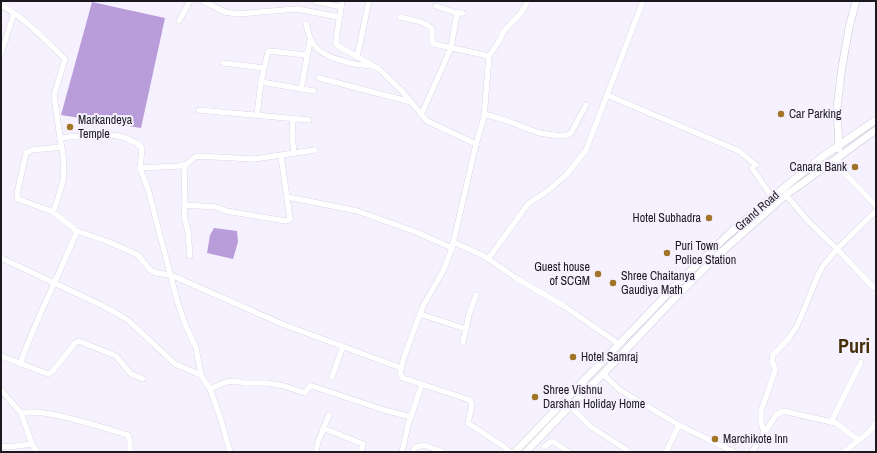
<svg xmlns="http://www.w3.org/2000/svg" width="877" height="453" font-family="'Archivo Narrow',sans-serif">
  <rect width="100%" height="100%" fill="#f6f1fe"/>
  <g fill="#b99dda">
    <polygon points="92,2 165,18 141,128 61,115"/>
    <polygon points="214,228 237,231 238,242 233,259 207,253 210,235"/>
  </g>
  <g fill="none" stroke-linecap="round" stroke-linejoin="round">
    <g stroke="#cbc4d4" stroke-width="6">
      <g id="minor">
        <polyline points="203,1 225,12 237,14 297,9 339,17"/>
        <polyline points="315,1 341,7"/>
        <polyline points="342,1 336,40 336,44 338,46 379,69 401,90 427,121 476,144"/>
        <path d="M1 5C26 19 45 40 65 59L54 95 60 138C85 136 122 127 142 148L140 168 148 189 177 300 185 324 196 348 201 375 210 389 220 417 230 452"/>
        <polyline points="436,6 457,13 463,13"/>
        <path d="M400 17C411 20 425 21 432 29V42L434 44 489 56"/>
        <polyline points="179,21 190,1"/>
        <path d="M306 24C311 48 319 54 343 61 352 64 361 66 371 65"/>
        <polyline points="1,54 14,13"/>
        <polyline points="357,57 369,1"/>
        <polyline points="223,63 264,68"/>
        <polyline points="319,78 411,102"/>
        <polyline points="261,82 314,91"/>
        <polyline points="301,89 310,41"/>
        <polyline points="607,95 739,151 756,165"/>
        <polyline points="199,110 309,120"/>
        <polyline points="484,114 508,121 539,133 561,136 567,135 571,133 586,105"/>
        <polyline points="257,115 261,82 268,52 270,51 306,55"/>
        <polyline points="421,115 451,48 457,13"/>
        <polyline points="293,119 292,136 294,153"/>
        <polyline points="61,147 32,150 26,153 17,194 18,199 53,212 77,231 109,242 138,255 150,270 156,273 171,275 282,324 401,368"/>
        <polyline points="838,157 840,168 876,206"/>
        <polyline points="184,165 185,205"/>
        <polyline points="140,168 179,166 187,164 196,156 254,159 315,150"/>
        <polyline points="752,168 772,197"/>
        <polyline points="786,195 809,222 837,249 873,287"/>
        <polyline points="288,197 357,211 416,232 452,248"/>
        <path d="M53 212C65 180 67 172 60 138"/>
        <polyline points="453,242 484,256 516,278 564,306 619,344"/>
        <polyline points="190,256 188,232 184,215 185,205 216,207 226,211 286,221 290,219 281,156"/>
        <polyline points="1,258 99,304 116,313 129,321 175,364 201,375"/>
        <polyline points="488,259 528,204 550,189 567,174 586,150 643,1"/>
        <polyline points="420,314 466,329"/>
        <polyline points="463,342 469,314 476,295"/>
        <polyline points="1,356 48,374 52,372 75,343 79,341 116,356 131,374 143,379"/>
        <path d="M20 364C36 318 59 276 77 231"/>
        <polyline points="603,374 620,390 679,425 734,452"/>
        <polyline points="332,377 343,346"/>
        <polyline points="210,389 226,382 235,381 244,383 267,383 284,386 305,393 310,386 312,386 384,410 411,417"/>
        <polyline points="1,390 21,413 32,444"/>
        <polyline points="570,406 591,427 627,450"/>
        <path d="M21 413C42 407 104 428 128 435L130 443V452"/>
        <polyline points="831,422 861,362"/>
        <polyline points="323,428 363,444 361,452"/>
        <polyline points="764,432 761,422 761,411 775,371 775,367 772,362 773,355 789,338 797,326 819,273 823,266 837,249 876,211"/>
        <polyline points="1,446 9,447 32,444 37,452"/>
        <polyline points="544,447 552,441 569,452"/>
        <polyline points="316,452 318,442 329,415"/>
        <polyline points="402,452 408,425 422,384"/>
        <polyline points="413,452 416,447 424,445 443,452"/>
        <polyline points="510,452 503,446 468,423 472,405 470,400 403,378 400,373 404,357 423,306 443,271 452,248 476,144 484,117 489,56 498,43 504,31 521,13 528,1"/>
        <polyline points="666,452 679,425"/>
        <polyline points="752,452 776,415 783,411 836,423 858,440"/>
        <polyline points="844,452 868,433 876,423"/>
      </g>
    </g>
    <g stroke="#cbc4d4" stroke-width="8">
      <g id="major">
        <polyline points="839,149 837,108 842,67 849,28 856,1"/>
        <polyline points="515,452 674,287 730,233 759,208 822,157 876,120"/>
        <polyline points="526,452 570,406 603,374 672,301 718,255 786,195 876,130"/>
      </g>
    </g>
    <use href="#minor" stroke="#fff" stroke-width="5.5"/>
    <use href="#major" stroke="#fff" stroke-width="7"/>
  </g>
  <g fill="#a27426" stroke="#f6f1fe" stroke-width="1.5">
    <circle cx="781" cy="114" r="4"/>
    <circle cx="70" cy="127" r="4"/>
    <circle cx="855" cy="167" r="4"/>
    <circle cx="709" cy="218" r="4"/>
    <circle cx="667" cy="253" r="4"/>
    <circle cx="598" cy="274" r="4"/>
    <circle cx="613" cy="283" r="4"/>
    <circle cx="573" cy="357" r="4"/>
    <circle cx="535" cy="397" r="4"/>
    <circle cx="715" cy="439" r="4"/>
  </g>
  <g text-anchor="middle" stroke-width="4" stroke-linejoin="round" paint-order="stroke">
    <g font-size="12" fill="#1b191f" stroke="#f6f1fe" text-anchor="start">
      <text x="789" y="118">Car Parking</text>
      <text x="78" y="124">Markandeya<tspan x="78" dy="14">Temple</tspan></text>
      <text x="847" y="171" text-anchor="end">Canara Bank</text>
      <text x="701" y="222" text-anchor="end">Hotel Subhadra</text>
      <text x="675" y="250">Puri Town<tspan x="675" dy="14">Police Station</tspan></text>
      <text x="590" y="271" text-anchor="end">Guest house<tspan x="590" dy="14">of SCGM</tspan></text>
      <text x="621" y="280">Shree Chaitanya<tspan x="621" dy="14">Gaudiya Math</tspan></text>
      <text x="581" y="361">Hotel Samraj</text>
      <text x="543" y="394">Shree Vishnu<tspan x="543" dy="14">Darshan Holiday Home</tspan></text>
      <text x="723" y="443">Marchikote Inn</text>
    </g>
    <g font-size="12" fill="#1b191f" stroke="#f6f1fe">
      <text transform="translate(757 211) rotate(-41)" y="4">Grand Road</text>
    </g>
    <g font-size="20" font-weight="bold" fill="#442f09" stroke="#f6f1fe">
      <text x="854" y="353">Puri</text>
    </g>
  </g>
  <rect width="877" height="453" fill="none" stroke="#1b191f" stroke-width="4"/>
</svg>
